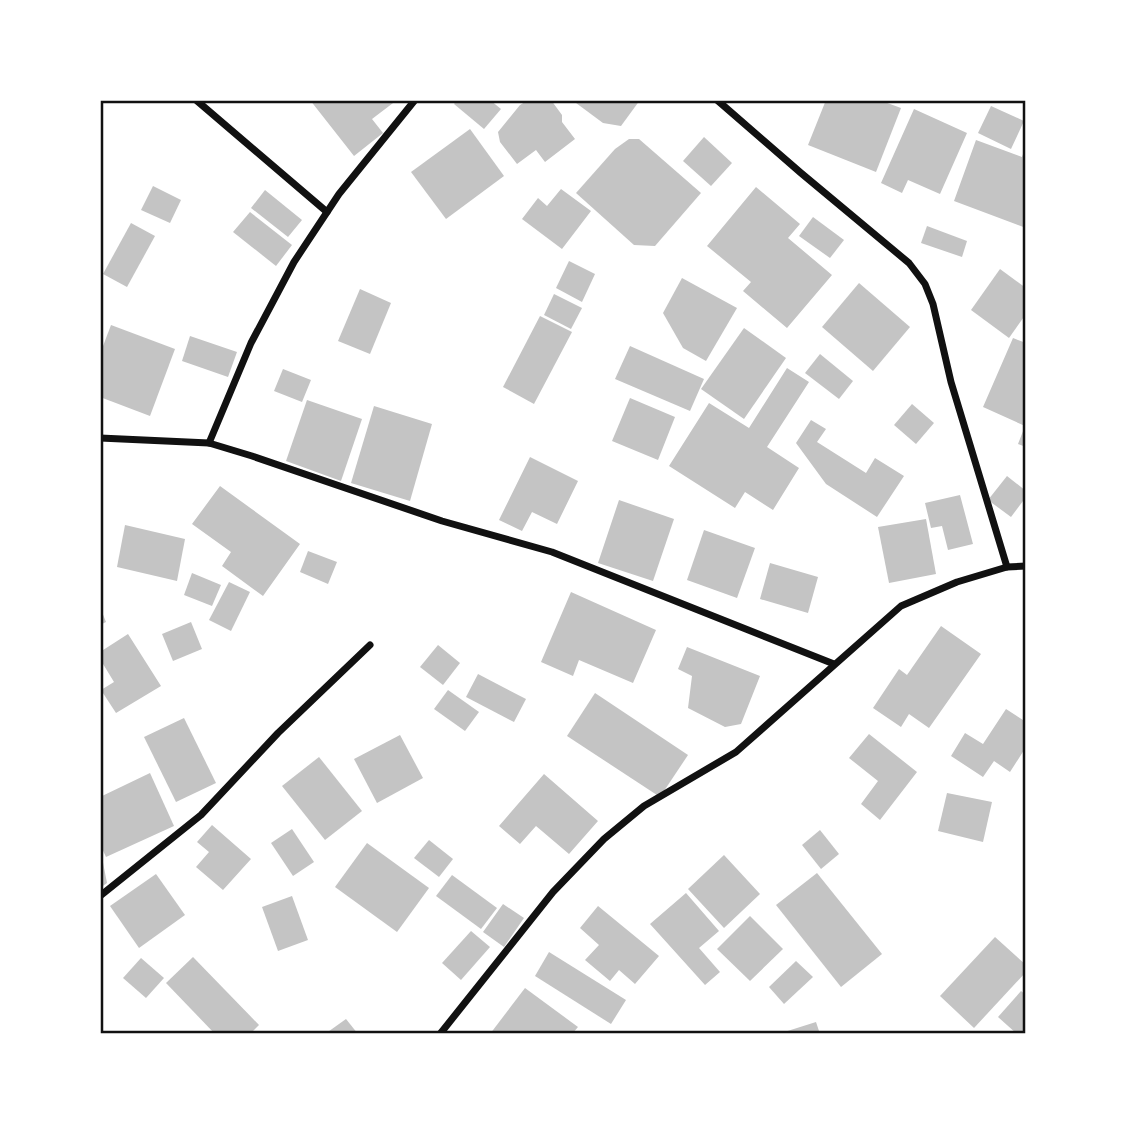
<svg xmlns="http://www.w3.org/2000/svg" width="1126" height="1134" font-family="'Roboto Condensed',sans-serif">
  <rect width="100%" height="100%" fill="#fff"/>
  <g fill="#c4c4c4">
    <polygon points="310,100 397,100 372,119 383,133 354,156"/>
    <polygon points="457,100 490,100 501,109 484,129 454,104"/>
    <polygon points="528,100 551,100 562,115 562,122 575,139 545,162 536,150 517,164 500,142 498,132 520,105"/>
    <polygon points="572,100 640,100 621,126 603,123"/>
    <polygon points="826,100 879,100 901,108 876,172 808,145"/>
    <polygon points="991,106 1024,121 1011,149 978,133"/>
    <polygon points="914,109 967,133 940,194 908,180 902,193 881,183"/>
    <polygon points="470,129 504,176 446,219 411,172"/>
    <polygon points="704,137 732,163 711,186 683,161"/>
    <polygon points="629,139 639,139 701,193 655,246 634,245 576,193 615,149"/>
    <polygon points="976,140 1022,157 1026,145 1026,228 954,201"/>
    <polygon points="153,186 181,200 170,223 141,210"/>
    <polygon points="756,187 800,224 788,238 832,275 787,328 743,291 751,282 707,246"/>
    <polygon points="561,189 591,211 562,249 522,219 538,198 547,206"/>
    <polygon points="265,190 302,220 288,237 251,208"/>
    <polygon points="250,212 292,245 276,266 233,232"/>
    <polygon points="813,217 844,240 830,258 799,236"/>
    <polygon points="131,223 155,236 127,287 103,274"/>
    <polygon points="927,226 967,241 962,257 921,243"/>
    <polygon points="569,261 595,274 582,302 556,288"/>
    <polygon points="1000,269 1026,288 1026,314 1009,338 971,310"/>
    <polygon points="682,278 737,308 706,361 683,348 663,313"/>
    <polygon points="859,283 910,327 873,371 822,327"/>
    <polygon points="360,289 391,303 370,354 338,341"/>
    <polygon points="554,294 582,308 571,329 544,315"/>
    <polygon points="540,316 572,332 534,404 503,387"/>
    <polygon points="111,325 175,349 150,416 100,397 100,354"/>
    <polygon points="744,328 786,358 744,419 701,389"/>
    <polygon points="190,336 237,352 228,377 182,361"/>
    <polygon points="1013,338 1026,343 1026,447 1018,444 1025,426 983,407"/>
    <polygon points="630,346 704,379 690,411 615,379"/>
    <polygon points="820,354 853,381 839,399 805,373"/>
    <polygon points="787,368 809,382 767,447 799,468 773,510 745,492 735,508 669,466 709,403 749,428"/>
    <polygon points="283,369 311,380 302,402 274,391"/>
    <polygon points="630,398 675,417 658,460 612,441"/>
    <polygon points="307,400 362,419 341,481 286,461"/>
    <polygon points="912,404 934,423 916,444 894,425"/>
    <polygon points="374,406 432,424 410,501 351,483"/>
    <polygon points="811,420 826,429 817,442 866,473 875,458 904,476 877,517 826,484 796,443"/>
    <polygon points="530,457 578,481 557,524 532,512 522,531 499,520"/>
    <polygon points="1007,476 1026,491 1026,497 1011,517 988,500"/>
    <polygon points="220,486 300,544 263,596 222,566 231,552 192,524"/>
    <polygon points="960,495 973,544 948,550 942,526 931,528 925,503"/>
    <polygon points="619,500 674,519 653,581 598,563"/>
    <polygon points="926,519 936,574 889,583 878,527"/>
    <polygon points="125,525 185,539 177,581 117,567"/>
    <polygon points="704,530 755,548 737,598 687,580"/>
    <polygon points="308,551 337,562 328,584 300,572"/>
    <polygon points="770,563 818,577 808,613 760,599"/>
    <polygon points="192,573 221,585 212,606 184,595"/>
    <polygon points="229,582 250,592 231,631 209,620"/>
    <polygon points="571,592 656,630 633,683 579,660 573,676 541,662"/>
    <polygon points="100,607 106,622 100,625"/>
    <polygon points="191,622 202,649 173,661 162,634"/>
    <polygon points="941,626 981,654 929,728 909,714 901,727 873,708 899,669 907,675"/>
    <polygon points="128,634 161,686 116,713 101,690 114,682 100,659 100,652"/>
    <polygon points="438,645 460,663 443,685 420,667"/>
    <polygon points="687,647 760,676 741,724 725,727 688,708 692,676 678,669"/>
    <polygon points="478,674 526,699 514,722 466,697"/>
    <polygon points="448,690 479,712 465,731 434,709"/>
    <polygon points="595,693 688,755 660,797 567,736"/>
    <polygon points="1006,709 1026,722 1026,747 1010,772 994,761 983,777 951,756 965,733 983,744"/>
    <polygon points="184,718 216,783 176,802 144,737"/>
    <polygon points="869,734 917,772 880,820 861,804 878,781 849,758"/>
    <polygon points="400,735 423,778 377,803 354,759"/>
    <polygon points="319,757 362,811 325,840 282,786"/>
    <polygon points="150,773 174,826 106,857 100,844 100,797"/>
    <polygon points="544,774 598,821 569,854 536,826 520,844 499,826"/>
    <polygon points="947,793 992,802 983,842 938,831"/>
    <polygon points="212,825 251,859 223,890 196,867 209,852 197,842"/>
    <polygon points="292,829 314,862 293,876 271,843"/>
    <polygon points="820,830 839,854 821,869 802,845"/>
    <polygon points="429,840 453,859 439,877 414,858"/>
    <polygon points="367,843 429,888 397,932 335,887"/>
    <polygon points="100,847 107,883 100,888"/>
    <polygon points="724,855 760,894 724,928 688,889"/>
    <polygon points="817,873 882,954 841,987 776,905"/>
    <polygon points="156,874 185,915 139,948 110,906"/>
    <polygon points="452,875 497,908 481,929 436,896"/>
    <polygon points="686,893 719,931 699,948 720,972 705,985 650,924"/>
    <polygon points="292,896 308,940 278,951 262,907"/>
    <polygon points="503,904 524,918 504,947 483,932"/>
    <polygon points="598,906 659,956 635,984 619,970 610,981 585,960 599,945 580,928"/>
    <polygon points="750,916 783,949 750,981 717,949"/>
    <polygon points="471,931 490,947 461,980 442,963"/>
    <polygon points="995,937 1026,965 1026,972 974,1028 940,996"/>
    <polygon points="549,952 626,1000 611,1024 535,976"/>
    <polygon points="193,957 259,1025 250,1034 215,1034 166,983"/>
    <polygon points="141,958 164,978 146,998 123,978"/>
    <polygon points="796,961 813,977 784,1004 769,987"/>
    <polygon points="525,988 578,1027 572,1034 490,1034"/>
    <polygon points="1021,991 1026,995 1026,1030 1022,1034 1017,1034 998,1017"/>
    <polygon points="346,1019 358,1034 325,1034"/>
    <polygon points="816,1022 820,1034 778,1034"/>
  </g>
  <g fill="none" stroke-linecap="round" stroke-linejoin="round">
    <g stroke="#111" stroke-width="7">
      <polyline points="196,100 327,212"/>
      <polyline points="717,100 801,173 909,263 925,284 933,304 951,382 1007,567"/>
      <polyline points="100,438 209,443 252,456 442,521 552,552 834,664"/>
      <polyline points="209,443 251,343 294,262 339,194 415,100"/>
      <polyline points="100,896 201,815 278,733 370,645"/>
      <polyline points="440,1034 553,892 604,839 644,806 736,752 901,606 957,582 1007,567 1026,566"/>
    </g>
  </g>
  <rect width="1126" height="1134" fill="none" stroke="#ffffff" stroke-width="203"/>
  <rect x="102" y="102" width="922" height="930" fill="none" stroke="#111" stroke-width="2.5"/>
</svg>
